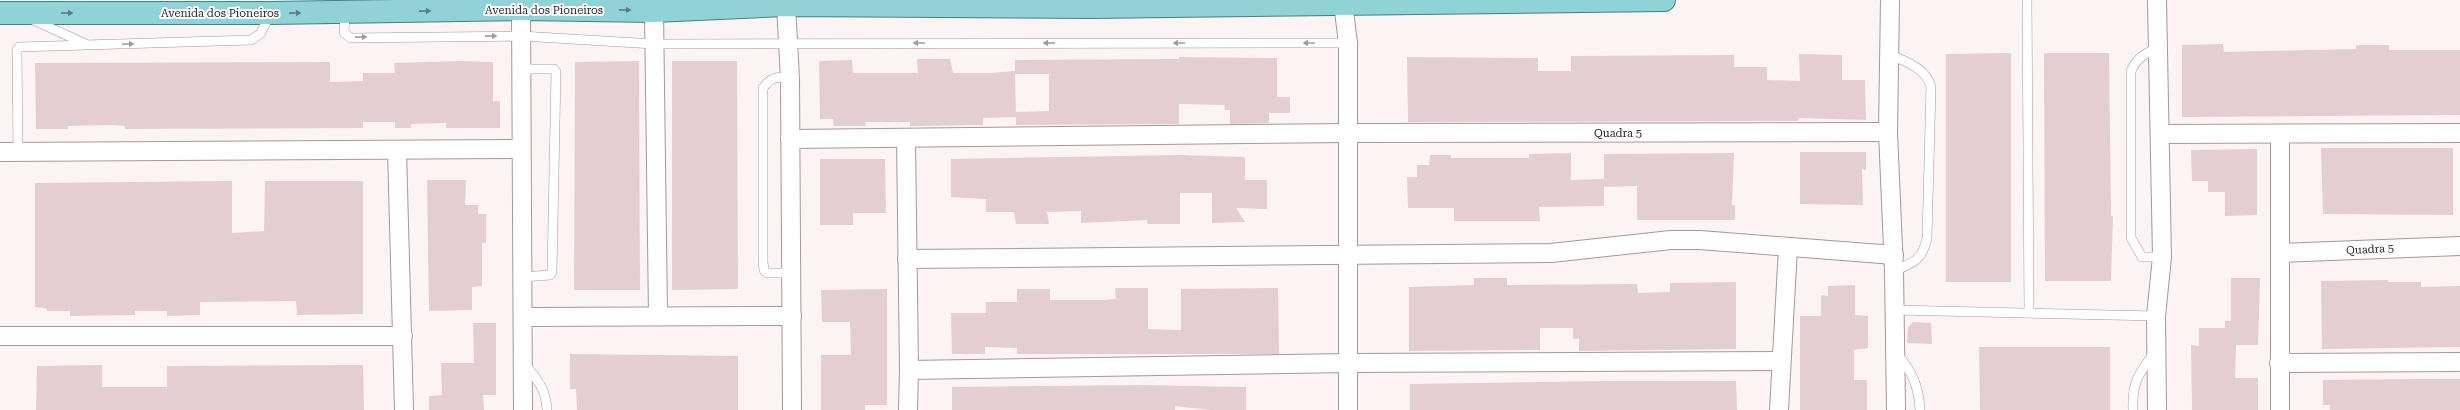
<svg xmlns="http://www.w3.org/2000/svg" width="2460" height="410" font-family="'Roboto Serif',serif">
  <rect width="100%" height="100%" fill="#fcf3f5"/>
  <g fill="#e4ced4">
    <polygon points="2223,44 2224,52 2356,49 2356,45 2389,45 2389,50 2460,50 2460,115 2182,117 2182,45"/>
    <polygon points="2011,53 2011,282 1946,282 1946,54"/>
    <polygon points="2044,53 2109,53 2111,216 2113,216 2111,281 2045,281"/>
    <polygon points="1799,54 1842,55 1842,80 1865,80 1866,120 1799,118 1798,121 1408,122 1407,57 1538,58 1538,71 1571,71 1571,56 1734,55 1734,67 1767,67 1767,80 1800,81"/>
    <polygon points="1179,57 1277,58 1277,97 1290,97 1290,113 1269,113 1269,123 1230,124 1230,110 1225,110 1224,105 1179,104 1179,124 1016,125 1016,112 1049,111 1049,74 1015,74 1016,117 983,118 983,125 918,126 910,126 910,122 865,122 866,126 834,126 833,119 820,119 819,61 852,60 853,73 918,73 917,59 950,59 953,73 990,73 1015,71 1015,60 1179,59"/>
    <polygon points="460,61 493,62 493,101 500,101 500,128 446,128 446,123 411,124 411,128 395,128 395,122 363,122 363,128 125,129 125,126 112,125 68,126 68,129 36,129 35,63 330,62 330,82 363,81 363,73 395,73 394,63"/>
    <polygon points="639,61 640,290 574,290 575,62"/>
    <polygon points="672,61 737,61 738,289 672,290"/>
    <polygon points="2321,148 2453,148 2453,215 2323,214"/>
    <polygon points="2257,149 2257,215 2225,216 2225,192 2208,192 2208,181 2192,181 2191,150"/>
    <polygon points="1800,152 1866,152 1866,170 1862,169 1863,205 1800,204"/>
    <polygon points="1571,153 1571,180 1604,179 1604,206 1539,207 1540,221 1454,221 1454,208 1408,208 1407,177 1417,177 1417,165 1429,165 1430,155 1451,155 1451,158 1529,158 1529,154"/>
    <polygon points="1734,153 1732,205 1735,205 1735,220 1637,220 1637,186 1604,187 1604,154"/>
    <polygon points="1180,155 1245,157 1245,180 1267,180 1267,209 1236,208 1245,222 1212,223 1212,193 1180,193 1180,224 1147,224 1147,220 1081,223 1081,211 1047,212 1049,224 1016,224 1014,212 986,212 986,199 951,197 951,159"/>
    <polygon points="820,159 885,159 886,213 853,213 853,225 820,225"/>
    <polygon points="427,180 466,180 465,205 478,205 478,214 486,214 486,243 482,243 482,286 472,287 472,310 429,311"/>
    <polygon points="232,181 232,233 264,231 265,181 363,181 363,314 297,315 296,301 200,302 200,315 167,316 167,311 135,311 135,315 70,316 70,311 47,311 47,309 35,307 35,183"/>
    <polygon points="1474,278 1507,278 1507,285 1637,284 1638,293 1670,292 1670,283 1736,282 1736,349 1579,351 1579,339 1573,339 1573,328 1540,328 1540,350 1409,351 1409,287 1474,285"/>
    <polygon points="2231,278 2260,278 2258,345 2236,345 2235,378 2258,378 2258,410 2192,410 2191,345 2199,346 2199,328 2225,328 2225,321 2231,321"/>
    <polygon points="2388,280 2388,282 2421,282 2421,287 2460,286 2460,347 2322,349 2321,281"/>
    <polygon points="1855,285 1855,315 1868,316 1868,348 1854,350 1854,380 1867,380 1867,410 1800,410 1800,316 1821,316 1821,295 1828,296 1828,286"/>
    <polygon points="1115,288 1148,288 1148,329 1181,330 1181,289 1278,288 1279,354 1017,354 1017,348 985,347 985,354 952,354 951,313 986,313 986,302 1017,302 1017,289 1050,289 1050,300 1103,300 1116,299"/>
    <polygon points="887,289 887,405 865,405 865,410 821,410 821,355 851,355 850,322 822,322 821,290"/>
    <polygon points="1913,322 1931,323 1932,344 1907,343 1908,327"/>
    <polygon points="473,323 496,323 496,395 483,395 484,410 429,410 429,396 442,395 441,363 474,363"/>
    <polygon points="1979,347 2110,347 2110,410 1980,410"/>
    <polygon points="570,354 738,356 738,410 577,410 576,389 570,389"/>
    <polygon points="102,365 102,387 167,387 167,366 363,365 364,410 36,410 37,366"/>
    <polygon points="2423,379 2460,379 2460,410 2330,410 2330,405 2323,405 2323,380"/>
    <polygon points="1606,381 1736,381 1737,410 1410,410 1410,384"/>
    <polygon points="1143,385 1246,387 1246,410 1209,410 1175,406 1175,410 952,410 952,387"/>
  </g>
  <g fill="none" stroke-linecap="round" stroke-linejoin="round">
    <g stroke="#aa959b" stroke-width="10">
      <g id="service">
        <polyline points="2027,0 2029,312"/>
        <polyline points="345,12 344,33 351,38 521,36 654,44 1348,43"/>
        <polyline points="31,19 86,44"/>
        <path d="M2157 48C2144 54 2137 58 2131 71V238L2142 257H2162"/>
        <path d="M1889 54C1906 62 1926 68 1931 87L1927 238C1922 261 1914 262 1894 271"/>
        <polyline points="521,69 554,69 556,72 552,272 550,275 522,277"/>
        <path d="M790 79C777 76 771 77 763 88V262L764 270 767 273H792"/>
        <polyline points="18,152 17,50 19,47 251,40 260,34 271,13"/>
        <polyline points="1895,310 2156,316"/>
        <path d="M1897 354C1912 371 1919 387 1920 410"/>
        <path d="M524 363C537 379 546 389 547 410"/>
        <path d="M2133 410C2132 382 2138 374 2155 352"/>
      </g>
    </g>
    <g stroke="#aa959b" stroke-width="20">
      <g id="minor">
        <polyline points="1890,0 1888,132 1894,271 1896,410"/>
        <polyline points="1343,3 1348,43 1348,410"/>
        <polyline points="786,5 790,79 792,410"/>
        <polyline points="521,9 523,410"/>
        <polyline points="654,11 658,315"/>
        <polyline points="2160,134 2460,133"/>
        <polyline points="906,138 909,370 908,410"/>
        <polyline points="790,139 1349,133 1888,132"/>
        <polyline points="397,150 404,410"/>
        <polyline points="0,152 521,149"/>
        <polyline points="2280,253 2460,246"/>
        <polyline points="907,259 1551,253 1671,240 1700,240 1894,255"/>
        <polyline points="523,317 792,316"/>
        <polyline points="0,336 403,336"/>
        <polyline points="2279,363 2460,362"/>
        <polyline points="909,370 1348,363 1780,361"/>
        <polyline points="1779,410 1788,248"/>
        <polyline points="2157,410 2156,316 2162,257 2157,0"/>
        <polyline points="2280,410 2280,135"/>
      </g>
    </g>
    <g stroke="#3c8387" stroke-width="24">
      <polyline id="primary" points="0,13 271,13 521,9 654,11 786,5 1090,7 1664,0"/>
    </g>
    <use href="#service" stroke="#fff" stroke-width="9"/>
    <use href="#minor" stroke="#fff" stroke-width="18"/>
    <use href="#primary" stroke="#8fd3d6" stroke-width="22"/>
  </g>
  <defs><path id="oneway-solid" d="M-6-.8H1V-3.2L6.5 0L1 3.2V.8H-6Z"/></defs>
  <g fill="#5e7b7e">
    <use href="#oneway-solid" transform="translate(625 10) rotate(1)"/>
    <use href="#oneway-solid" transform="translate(425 11) rotate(-1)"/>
    <use href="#oneway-solid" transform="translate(67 13)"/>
    <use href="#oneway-solid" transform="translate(295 13) rotate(-1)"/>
  </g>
  <g fill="#a09c9d">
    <use href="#oneway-solid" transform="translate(491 36) rotate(-1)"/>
    <use href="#oneway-solid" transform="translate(361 37) rotate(-1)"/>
    <use href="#oneway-solid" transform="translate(919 43) rotate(180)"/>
    <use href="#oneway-solid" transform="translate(1049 43) rotate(180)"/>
    <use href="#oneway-solid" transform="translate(1179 43) rotate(180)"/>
    <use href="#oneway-solid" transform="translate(1309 43) rotate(180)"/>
    <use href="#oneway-solid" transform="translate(128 44) rotate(-2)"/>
  </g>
  <g text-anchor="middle" stroke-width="4" stroke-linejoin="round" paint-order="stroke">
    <g font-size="11" fill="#2c2326" stroke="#fff">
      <text x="544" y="14">Avenida dos Pioneiros</text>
      <text x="220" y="17">Avenida dos Pioneiros</text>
      <text x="1618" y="137">Quadra 5</text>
      <text transform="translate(2370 249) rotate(-3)" y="4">Quadra 5</text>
    </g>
  </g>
</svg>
